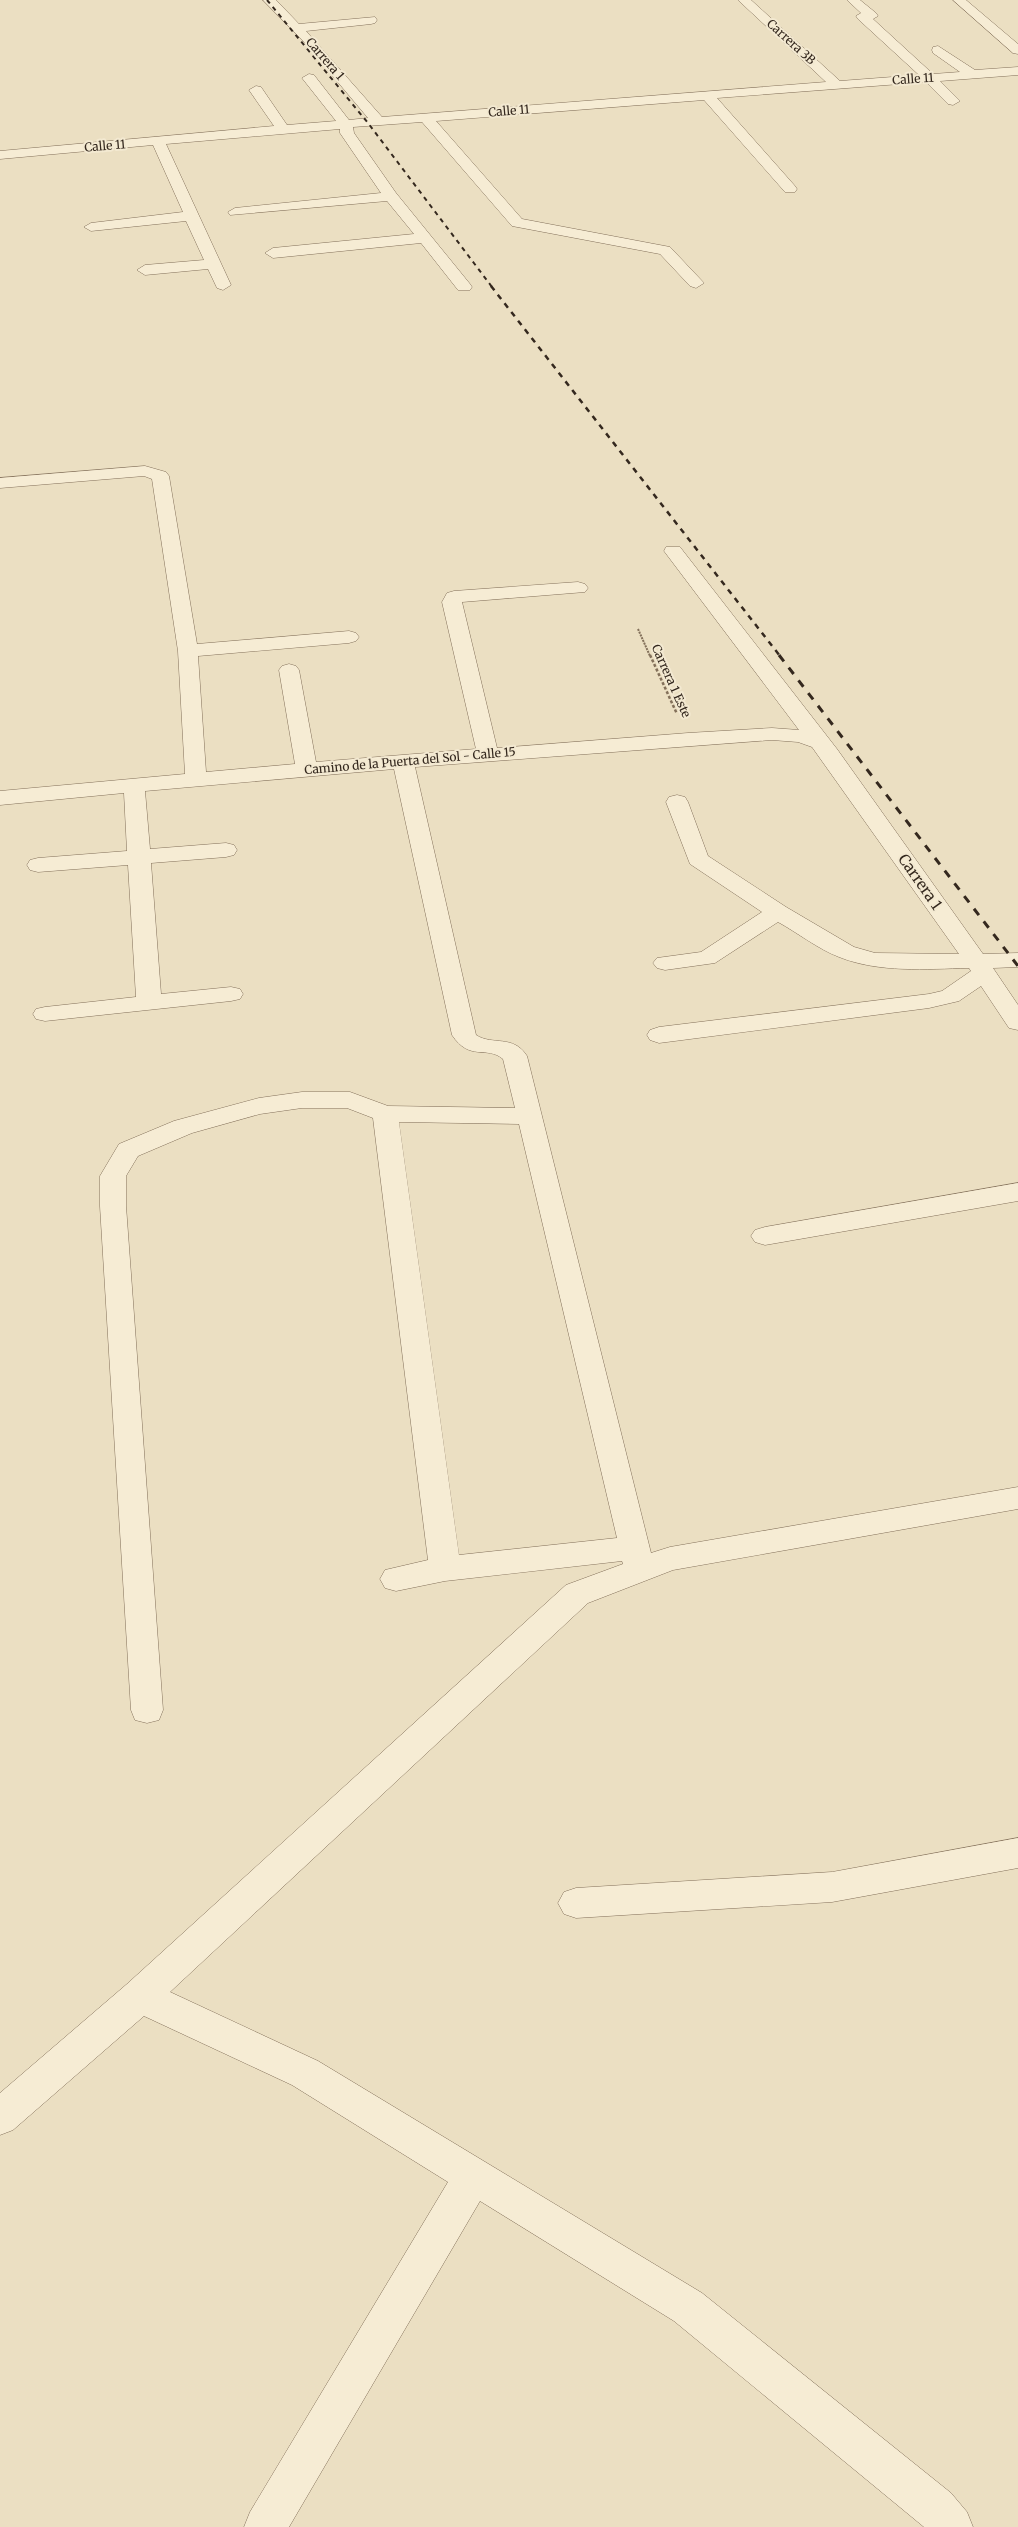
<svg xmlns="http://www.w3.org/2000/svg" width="1018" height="2527" font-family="Merriweather,serif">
  <rect width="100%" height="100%" fill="#ebdfc2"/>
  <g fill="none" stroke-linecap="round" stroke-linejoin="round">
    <g stroke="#83705a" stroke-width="1">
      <g id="minor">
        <polygon points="263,0 276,0 299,24 375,17 377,20 375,23 371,24 306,31 382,117 826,82 738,0 751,0 840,81 919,75 858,19 856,16 861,13 847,0 860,0 876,13 878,16 873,19 933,74 960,72 933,53 932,50 933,47 938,46 975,70 1018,67 1018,75 940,81 960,101 953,105 948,104 926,82 717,98 795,186 797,189 795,192 785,192 704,100 436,121 522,219 670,247 704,283 696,288 690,286 660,254 512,226 422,122 353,127 354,133 396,193 470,284 472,287 470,290 458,290 421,243 273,258 265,253 273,248 414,234 387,201 230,215 228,212 235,208 381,193 340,133 340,129 166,144 231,285 223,290 217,288 208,269 145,275 137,270 145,265 204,260 186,221 91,231 84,227 91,223 183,212 153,145 0,159 0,151 274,126 249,90 256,86 261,87 287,125 336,121 302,78 309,74 314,75 349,120 368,118 305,43"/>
        <polygon points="953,0 966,0 1018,44 1018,54 1013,53"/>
        <path d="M145 466 166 472 169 476 197 644 349 631 356 633 359 637 356 641 349 643 198 656 206 772 295 764 279 670 282 666 289 664 296 666 299 670 316 762 476 749 442 602 447 593 454 591 578 582 585 584 588 588 585 592 462 602 497 748 688 733 772 728 799 730 664 551 666 547H680L837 749 983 954 1018 953V967L993 968 1018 1005V1030L1009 1028 981 986 959 1001 929 1008 659 1043 650 1040 647 1035 650 1030 659 1027 929 994 942 991 971 971 969 968C926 969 879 973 839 957 818 949 798 933 778 922L715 963 665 970 657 968 653 963 657 958 701 952 762 912 690 864 666 802 669 797 677 795 685 797 688 802 708 856 786 907 854 947 875 953 959 954 812 747 798 742 772 740 415 767 476 1035C493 1046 513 1034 527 1056L651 1553 670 1547 1018 1487V1509L673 1570 588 1603 170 1992 318 2061 702 2293 951 2493 967 2512 973 2527H924L674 2321 480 2201 289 2527H244L250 2512 448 2182 292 2085 144 2016 13 2130 0 2135V2093L127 1984 566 1585 623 1564 622 1561 445 1581 396 1591 385 1588 380 1579 385 1570 428 1560 373 1118 347 1108H302L260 1114 192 1133 138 1156 126 1176V1206L163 1710 159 1720 147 1723 135 1720 131 1710 100 1206V1176L119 1144 174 1121 259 1098 302 1092H350L388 1106 515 1108 503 1059C486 1045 470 1062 452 1035L394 769 145 791 150 849 226 843 234 845 237 850 234 855 226 857 151 863 161 994 231 987 240 989 243 994 240 999 231 1001 45 1021 36 1019 33 1014 36 1009 45 1007 136 997 128 865 38 872 30 870 27 865 30 860 38 858 127 851 124 793 0 805V791L185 774 178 651 152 479 144 476 0 488V478ZM399 1122 519 1124 617 1538 459 1555Z"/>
        <polygon points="1018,1183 1018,1201 765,1245 755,1242 751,1236 755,1230 765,1227"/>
        <polygon points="1018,1838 1018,1868 832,1902 576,1918 564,1914 558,1903 564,1892 576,1888 832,1872"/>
      </g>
    </g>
    <polyline stroke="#83705a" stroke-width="2" stroke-dasharray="2 1" stroke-linecap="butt" points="638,629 650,656"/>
    <polyline stroke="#83705a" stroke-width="2.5" stroke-dasharray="3 2" stroke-linecap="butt" points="650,655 677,714"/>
    <use href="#minor" fill="#f6ecd4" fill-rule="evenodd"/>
    <polyline stroke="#34281e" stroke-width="2" stroke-dasharray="4.5 4.5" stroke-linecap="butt" points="267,0 368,123 492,287"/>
    <polyline stroke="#34281e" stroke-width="2.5" stroke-dasharray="5.5 5.5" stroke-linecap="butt" points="491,286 780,656"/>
    <polyline stroke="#34281e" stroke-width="3" stroke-dasharray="8 8" stroke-linecap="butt" points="779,655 1018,966"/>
  </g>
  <g text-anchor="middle" stroke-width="4" stroke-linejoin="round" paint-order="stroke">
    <g font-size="12" fill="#34281e" stroke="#f3e9d1">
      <text transform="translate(791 42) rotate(42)" y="4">Carrera 3B</text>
      <text transform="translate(325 59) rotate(49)" y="4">Carrera 1</text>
      <text transform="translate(913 79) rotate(-4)" y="4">Calle 11</text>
      <text transform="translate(509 111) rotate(-5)" y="4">Calle 11</text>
      <text transform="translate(105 146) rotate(-5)" y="4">Calle 11</text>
      <text transform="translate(671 681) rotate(66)" y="4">Carrera 1 Este</text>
      <text transform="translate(410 761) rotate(-5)" y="4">Camino de la Puerta del Sol - Calle 15</text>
    </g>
    <g font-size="15" fill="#34281e" stroke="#f3e9d1">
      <text transform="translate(920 882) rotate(55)" y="5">Carrera 1</text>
    </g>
  </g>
</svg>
